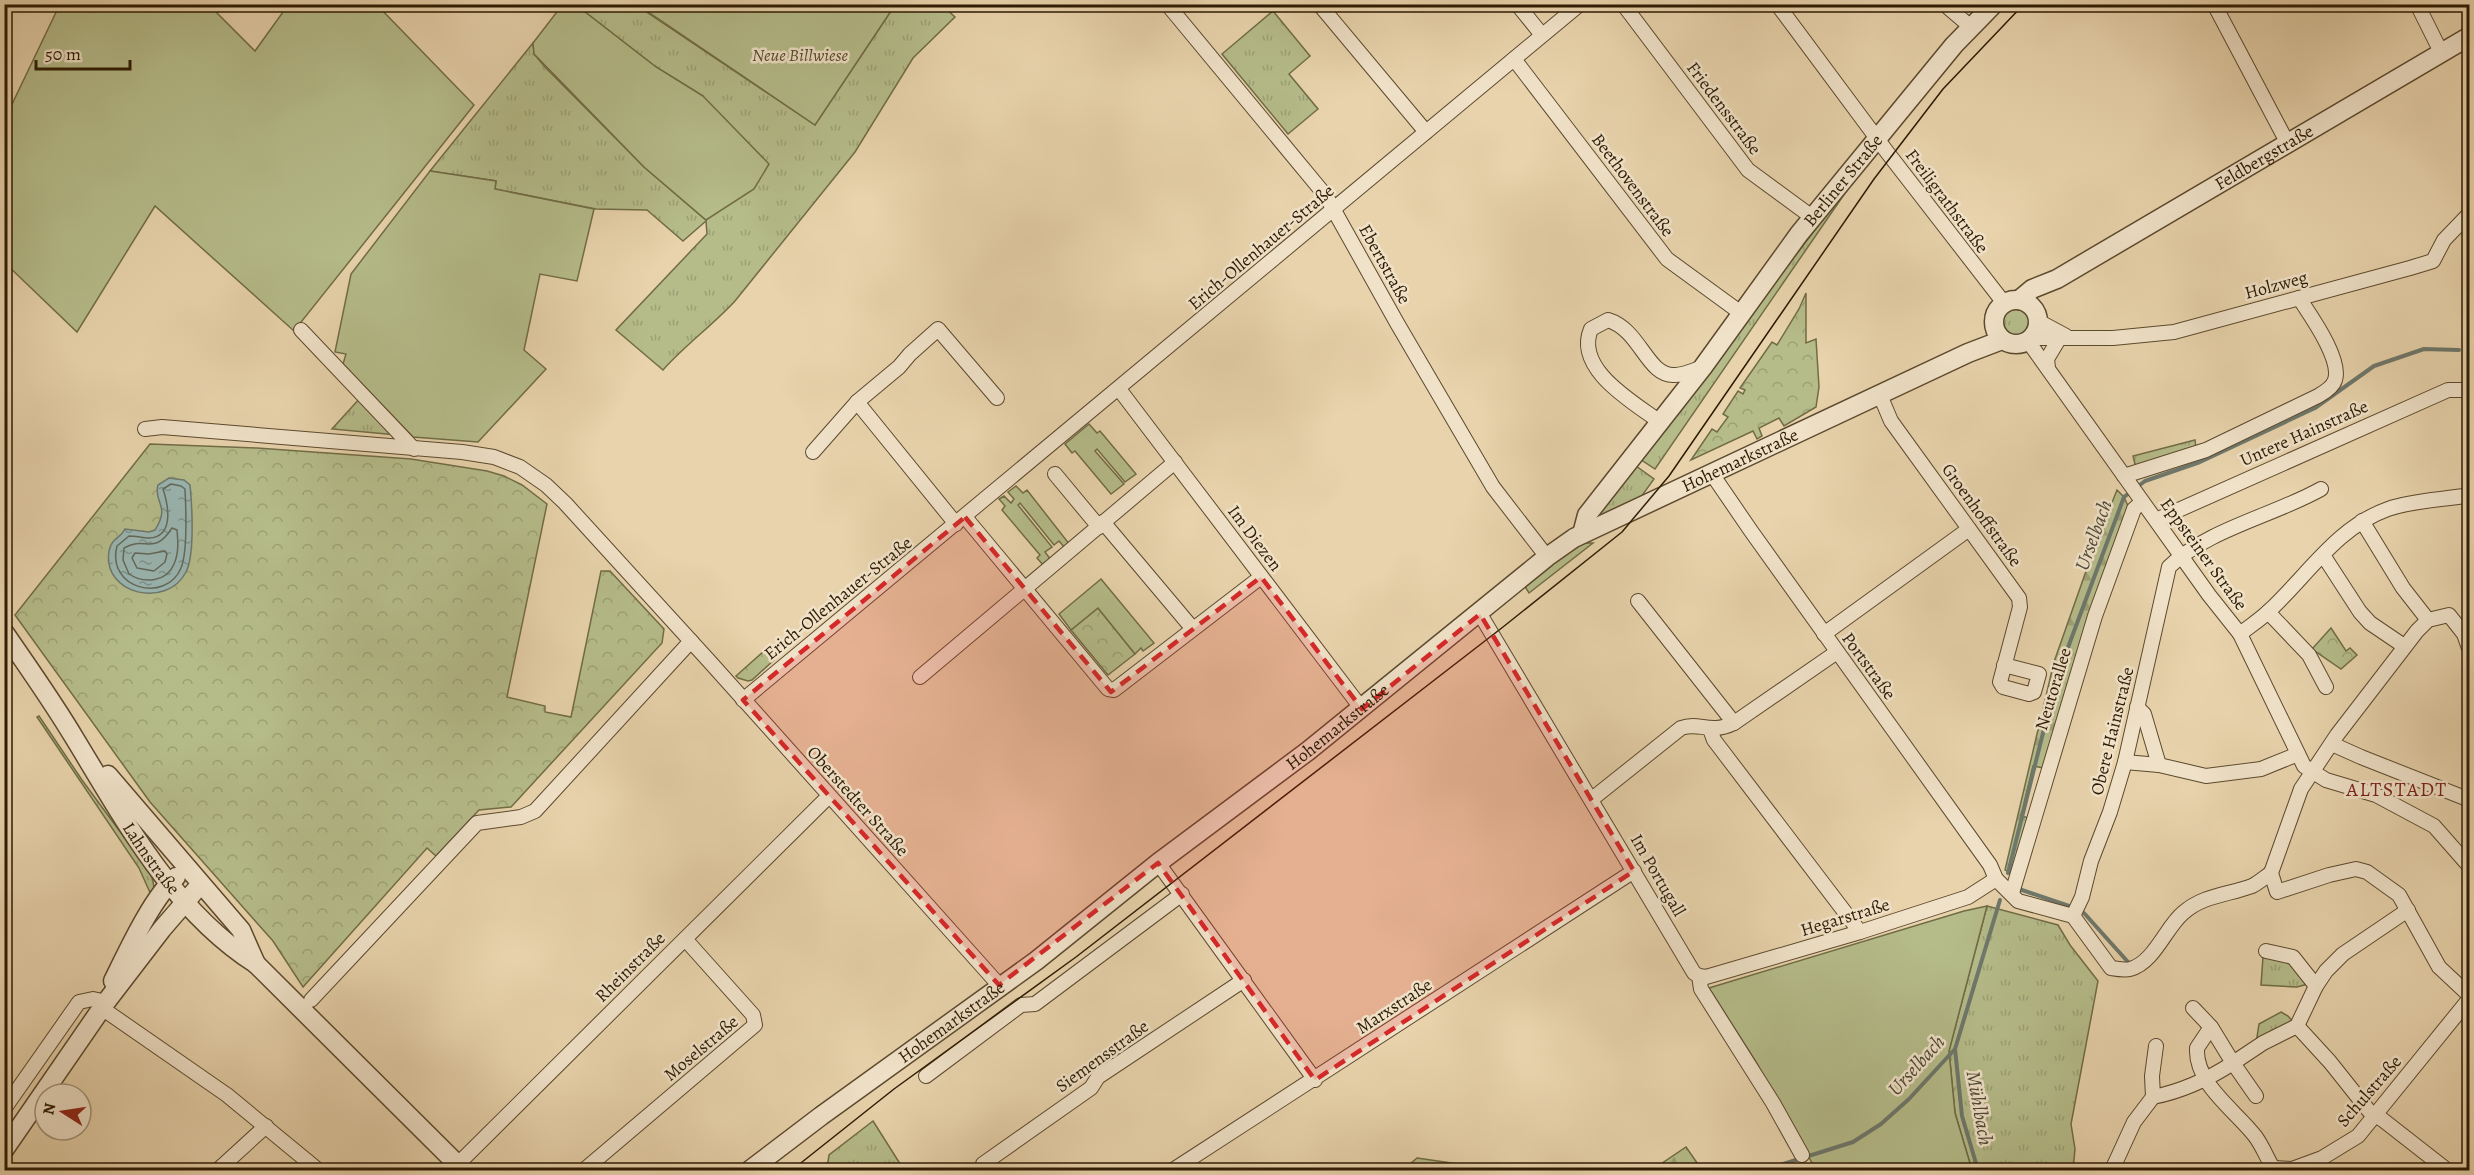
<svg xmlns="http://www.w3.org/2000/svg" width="2474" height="1175" font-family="Alegreya,serif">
  <defs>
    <pattern id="grass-tufts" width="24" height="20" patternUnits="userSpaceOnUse" patternTransform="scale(1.5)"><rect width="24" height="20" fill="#b5bc8a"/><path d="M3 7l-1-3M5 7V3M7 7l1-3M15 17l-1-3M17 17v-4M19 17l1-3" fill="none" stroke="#9ca175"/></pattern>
    <pattern id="forest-firs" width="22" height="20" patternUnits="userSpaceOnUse" patternTransform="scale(1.5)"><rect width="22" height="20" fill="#b5bc8a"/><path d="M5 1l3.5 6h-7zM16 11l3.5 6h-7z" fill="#9ca175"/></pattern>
    <pattern id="park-crowns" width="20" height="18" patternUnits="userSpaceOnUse" patternTransform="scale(1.5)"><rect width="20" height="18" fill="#b5bc8a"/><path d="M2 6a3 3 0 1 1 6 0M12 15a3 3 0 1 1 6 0" fill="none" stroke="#9ca175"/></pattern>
    <pattern id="water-ripples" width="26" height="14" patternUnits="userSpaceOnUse" patternTransform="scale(1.5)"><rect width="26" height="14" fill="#99b6b2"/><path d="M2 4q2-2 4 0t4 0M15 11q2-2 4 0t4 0" fill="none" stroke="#7d938f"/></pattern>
  </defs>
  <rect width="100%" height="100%" fill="#e8d3ac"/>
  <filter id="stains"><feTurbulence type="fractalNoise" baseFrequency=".00333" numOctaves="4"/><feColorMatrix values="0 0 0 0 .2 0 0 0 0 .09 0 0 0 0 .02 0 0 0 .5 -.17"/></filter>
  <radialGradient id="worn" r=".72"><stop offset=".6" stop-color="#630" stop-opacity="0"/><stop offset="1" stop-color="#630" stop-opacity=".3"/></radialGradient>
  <g fill="url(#grass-tufts)" stroke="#716c46" stroke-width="1.5">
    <path d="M576 5H636L815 125 895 5H942L955 17 913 58 855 152 735 301C712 326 685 345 663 370L616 330 707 234 706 221 683 241 647 210 596 209 495 189 496 181 430 171 533 43 534 54 545 67 644 167 706 220 703 96 656 67Z"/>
    <polygon points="1273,11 1310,56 1289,74 1318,109 1288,134 1222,54"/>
    <polygon points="1863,167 1655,469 1640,459"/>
    <polygon points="2011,305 2021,307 2030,318 2026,332 2017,337 2007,336 1998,324 2002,310"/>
    <polygon points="361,397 398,435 332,429"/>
    <polygon points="2195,440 2196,448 2138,466 2135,464 2133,456"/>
    <polygon points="1636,466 1654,479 1641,497 1600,516 1598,513"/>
    <polygon points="1581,543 1593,543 1529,593 1524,585"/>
    <polygon points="39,716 82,780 152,875 154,888 152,897 139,868 37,717"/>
    <polygon points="1987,906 2058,925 2070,945 2098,981 2071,1124 2075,1149 2073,1170 1972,1170 1955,1113 1949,1051"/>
    <polygon points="2263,957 2287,961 2308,984 2297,987 2261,985"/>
    <polygon points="2281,1012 2288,1016 2295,1024 2256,1044 2259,1024"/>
    <polygon points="873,1121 904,1170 818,1170 828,1162 829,1155"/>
  </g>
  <g fill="url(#forest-firs)" stroke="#716c46" stroke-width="1.5">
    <polygon points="2117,490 2124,497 2128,506 2100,584 2043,768 2033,766 2021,816 2029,818 2012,874 2005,870 2054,662 2097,540"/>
    <polygon points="1686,1147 1702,1170 1652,1170"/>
    <polygon points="1417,1158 1472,1166 1476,1170 1403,1170"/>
  </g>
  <g fill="url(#park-crowns)" stroke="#716c46" stroke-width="1.5">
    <polygon points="1806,293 1806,343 1816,339 1819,387 1816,407 1784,426 1779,418 1759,428 1762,436 1757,439 1753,431 1691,460 1712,429 1717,432 1728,417 1723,414 1738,391 1743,394 1745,390 1740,388 1772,342 1777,345 1799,309"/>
    <polygon points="150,444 257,448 411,459 487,471 504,476 522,485 547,504 507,697 545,706 545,712 571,717 601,571 610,571 664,629 662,643 511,807 479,810 436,856 427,848 303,987 273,941 150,802 15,615"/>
    <polygon points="1098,608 1135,654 1108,675 1071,630"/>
    <polygon points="2331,628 2346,651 2350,648 2357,655 2341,669 2312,649"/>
    <polygon points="765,650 774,660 752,680 748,681 738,678 736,676"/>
  </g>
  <g fill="#b5bc8a" stroke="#716c46" stroke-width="1.5">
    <polygon points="60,4 209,5 255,51 288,5 377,5 474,105 294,331 155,206 77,332 5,263 4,121"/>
    <polygon points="563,4 576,5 656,67 703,96 769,164 754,189 706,220 644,167 534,54 533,43"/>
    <polygon points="638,5 895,5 815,125"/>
    <polygon points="430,171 496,181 495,189 594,209 577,281 540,274 524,350 546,369 478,442 413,437 343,364 346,354 335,352 351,274"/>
    <polygon points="1089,424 1097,433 1100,431 1136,474 1125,482 1097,449 1095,451 1124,484 1111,494 1075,451 1072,453 1065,444"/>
    <polygon points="1016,486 1023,493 1027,490 1070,545 1065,548 1059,541 1054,545 1020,503 1018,505 1052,547 1045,552 1051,560 1044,566 1037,558 1040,555 1002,510 1005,506 999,499 1004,496 1011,503 1014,499 1008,492"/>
    <polygon points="1101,579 1154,643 1143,651 1141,648 1135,654 1098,608 1071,630 1059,614"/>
    <polygon points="1987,906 1949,1051 1955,1113 1972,1170 1816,1170 1756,1062 1709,988 1964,911"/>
  </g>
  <path fill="url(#water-ripples)" stroke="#6e786c" stroke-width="1.5" d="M169 478 184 480 190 485C192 505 195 555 186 572 167 609 102 595 109 551 112 537 120 539 125 529L149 532 155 530C171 505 153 503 158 485Z"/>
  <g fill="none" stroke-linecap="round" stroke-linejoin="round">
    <g stroke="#63685a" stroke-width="1.5">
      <path d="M171 484 181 486 185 489C186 509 188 551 181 568 166 604 106 589 117 546L129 536C136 536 143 538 149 538 175 537 168 504 163 489Z"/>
      <path d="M172 528 177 530C178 541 179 553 174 564 167 582 144 584 129 574L123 560 124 548C146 535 153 557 172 528Z"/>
      <polygon points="165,551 167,554 165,562 154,571 137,568 132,558 135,553 149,554"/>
    </g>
    <g stroke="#6e786c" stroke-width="4">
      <polyline points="2008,873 2057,677 2124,497 2145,481 2200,462 2315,408 2374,366 2424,349 2459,350"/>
      <polyline points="2019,889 2069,906"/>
      <polyline points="2084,913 2128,962"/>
      <polyline points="1955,1049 1962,1116 1978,1170"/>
      <polyline points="1764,1170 1853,1142 1881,1124 1909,1099 1955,1049 2000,900"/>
    </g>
    <g stroke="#5c492d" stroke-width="16">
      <g id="minor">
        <polyline points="1167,4 1326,196 1397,323 1493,487 1547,557"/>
        <polyline points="1319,4 1426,132"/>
        <polyline points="1517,4 1542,35"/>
        <polyline points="1623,4 1748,170 1812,217"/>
        <polyline points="1777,4 1887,152 2004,303"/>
        <polyline points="1944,4 1971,27"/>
        <polyline points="2214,4 2287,142"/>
        <polyline points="2417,4 2441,52"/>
        <polyline points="1514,59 1667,259 1741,313"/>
        <polyline points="2038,321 2066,336"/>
        <polyline points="301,330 414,449"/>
        <polyline points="2031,338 2113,338 2174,332 2410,268 2433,261 2444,240 2470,213"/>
        <polyline points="2028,341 2209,595 2240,634 2304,766 2326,780 2376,795 2434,826 2470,867"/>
        <polyline points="2048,368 2047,359 2059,339"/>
        <polyline points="1119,389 1362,709"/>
        <polyline points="1880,395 1891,421 2019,598 2020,607 2000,682 2003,687 2029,694 2034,692 2039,674 2004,665"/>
        <polyline points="857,402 956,524"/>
        <path d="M1660 422C1633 402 1574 369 1591 329L1608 320C1641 330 1647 377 1675 375 1684 375 1694 370 1703 367"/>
        <polyline points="145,429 162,427 462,452 494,457 520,467 546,485 565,503 710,662 999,985"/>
        <polyline points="813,452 857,402 899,367 910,354 938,329 997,398"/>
        <polyline points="1055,474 1099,527"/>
        <path d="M1712 474 1751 531 1990 865 1996 879 2018 901 2073 916 2111 968C2117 969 2125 970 2130 969 2154 963 2166 927 2183 913 2203 895 2228 895 2252 886 2258 883 2265 877 2271 873"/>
        <path d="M2124 476 2206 450 2318 396C2325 392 2333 387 2335 380 2342 359 2310 315 2299 298"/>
        <polyline points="965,517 1108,689 1114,690 1261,577"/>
        <polyline points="2156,520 2448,390 2470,390"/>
        <polyline points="2362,521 2403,588 2428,620"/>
        <polyline points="1103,522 1193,629"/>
        <polyline points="2323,555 2360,612 2370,623 2404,646"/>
        <polyline points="1638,601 1734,723"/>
        <polyline points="2268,612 2309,655 2326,687"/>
        <polyline points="1480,614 1694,973 1699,976 1701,989 1773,1103 1802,1155"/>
        <polyline points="1824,634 1969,529"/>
        <path d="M2240 634C2250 626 2261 619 2269 611 2307 576 2337 527 2388 509 2414 500 2442 500 2470 495"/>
        <polyline points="2470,651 2464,634 2449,615 2428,620 2417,631 2337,735 2301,789 2271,873 2277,892 2329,875 2356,869 2367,872 2399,895 2439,967 2470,996"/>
        <polyline points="920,677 1175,462"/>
        <polyline points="743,700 1580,4"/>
        <polyline points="2137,707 2144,714 2159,765"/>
        <polyline points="1710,729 1714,740 1860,932"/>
        <polyline points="2332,744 2361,757 2470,800"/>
        <polyline points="2125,762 2159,765 2206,776 2261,769 2298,754"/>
        <path d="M1592 799 1681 728C1700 721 1709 735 1734 723L1837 652"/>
        <polyline points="1158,863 1315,1080"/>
        <polyline points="2012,893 2095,616 2134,509 2142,502"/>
        <path d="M2073 916 2082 897 2091 861 2110 812 2125 762 2169 567C2206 530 2275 515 2321 489"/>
        <polyline points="2266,951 2293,957 2316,986"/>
        <polyline points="1699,976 1706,977 1860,932 1968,897 1996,879"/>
        <polyline points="311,1000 477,823 521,817 535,811 691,641"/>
        <polyline points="103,1009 227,1095 318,1170"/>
        <polyline points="2297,1026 2330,1062 2369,1111 2383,1120 2447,1170"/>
        <path d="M2211 1027 2197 1048C2195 1084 2235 1110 2255 1136 2262 1145 2267 1158 2273 1168"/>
        <polyline points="926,1076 1021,1005 1035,1004 1182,894"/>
        <polyline points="2256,1096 2233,1063 2263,1043 2297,1026 2316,986 2326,971 2343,954 2408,910"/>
        <path d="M2153 1097C2183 1091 2207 1080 2233 1063L2211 1027 2193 1008"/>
        <polyline points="4,1109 79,1002 93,999 106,1002"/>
        <polyline points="983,1164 1091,1088 1098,1077 1244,980"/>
        <polyline points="457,1165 829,796"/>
        <polyline points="218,1170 266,1126"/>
        <polyline points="584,1170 755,1025 753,1015 685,939"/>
        <polyline points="1173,1170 1634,871"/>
        <polyline points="2112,1170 2134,1122 2153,1097 2152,1076 2156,1046"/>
        <polyline points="2269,1170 2273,1168 2292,1169 2322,1158 2358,1136 2470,998"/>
      </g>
    </g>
    <g stroke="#5c492d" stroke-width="21">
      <g id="tertiary">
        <circle cx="2016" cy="322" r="22"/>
        <path id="s1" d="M2019 300 2032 289 2057 279 2470 36"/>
        <path id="s2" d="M1582 534 1587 515 1703 367 1799 234 1954 45 1994 4"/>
        <path id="s3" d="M4 632C28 667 53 702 75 739 125 821 173 911 256 964L463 1170"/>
        <polyline points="108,775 241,930 256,964"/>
        <path d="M113 981C128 951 152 898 176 877"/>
        <polyline points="4,1150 106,1002 162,929 200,885"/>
        <path id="s4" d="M750 1170 821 1116 1036 961 1158 863 1308 751 1547 557 1574 538 1968 353 2002 340"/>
      </g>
    </g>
    <use href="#minor" stroke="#f0e2c9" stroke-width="14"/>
    <use href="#tertiary" stroke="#f0e2c9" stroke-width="18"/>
    <polyline stroke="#2d1b03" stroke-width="1.5" points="792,1170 894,1089 1076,957 1503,627 1622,532 1669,476 1874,179 1943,89 2024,4"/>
  </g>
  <path fill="#d62828" fill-opacity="0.2" stroke="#d62828" stroke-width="4.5" stroke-dasharray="12 8" stroke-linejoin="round" d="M965 517 1111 692 1261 577 1362 709 1480 614 1634 871 1315 1080 1158 863 999 985 743 700Z"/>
  <g text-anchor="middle" stroke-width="5" stroke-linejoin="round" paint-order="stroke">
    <g font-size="18" font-style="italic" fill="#564b2c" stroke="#f0e2c9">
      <text x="800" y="61">Neue Billwiese</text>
    </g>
    <g font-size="18" fill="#2d1b03" stroke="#f0e2c9">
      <text transform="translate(1724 108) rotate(53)" y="6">Friedensstraße</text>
      <text dy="6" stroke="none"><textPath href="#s1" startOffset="284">Feldbergstraße</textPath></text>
      <text dy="6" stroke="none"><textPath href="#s2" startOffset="441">Berliner Straße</textPath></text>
      <text transform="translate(1633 185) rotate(53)" y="6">Beethovenstraße</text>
      <text transform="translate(1947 201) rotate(53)" y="6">Freiligrathstraße</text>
      <text transform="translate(1261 247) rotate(-40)" y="6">Erich-Ollenhauer-Straße</text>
      <text transform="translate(1385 264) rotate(61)" y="6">Ebertstraße</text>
      <text transform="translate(2276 285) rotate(-15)" y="6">Holzweg</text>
      <text transform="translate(2304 433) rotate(-24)" y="6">Untere Hainstraße</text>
      <text dy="6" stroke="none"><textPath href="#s4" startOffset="1222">Hohemarkstraße</textPath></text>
      <text transform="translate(1982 515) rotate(54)" y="6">Groenhoffstraße</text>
      <text transform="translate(1255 538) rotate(53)" y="6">Im Diezen</text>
      <text transform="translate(2204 554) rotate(54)" y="6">Eppsteiner Straße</text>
      <text transform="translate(838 598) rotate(-39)" y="6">Erich-Ollenhauer-Straße</text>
      <text transform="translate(1869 666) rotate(54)" y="6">Portstraße</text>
      <text transform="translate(2053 689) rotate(-73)" y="6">Neutorallee</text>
      <text dy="6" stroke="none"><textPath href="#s4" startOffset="736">Hohemarkstraße</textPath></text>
      <text transform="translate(2112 731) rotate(-76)" y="6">Obere Hainstraße</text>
      <text transform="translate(858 801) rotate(48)" y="6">Oberstedter Straße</text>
      <text dy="6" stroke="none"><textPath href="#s3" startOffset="270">Lahnstraße</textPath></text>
      <text transform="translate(1658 875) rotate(60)" y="6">Im Portugall</text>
      <text transform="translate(1845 917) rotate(-17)" y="6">Hegarstraße</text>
      <text transform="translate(630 967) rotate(-45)" y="6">Rheinstraße</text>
      <text transform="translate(1394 1006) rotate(-33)" y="6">Marxstraße</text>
      <text dy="6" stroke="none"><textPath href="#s4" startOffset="250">Hohemarkstraße</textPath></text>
      <text transform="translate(701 1048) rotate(-40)" y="6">Moselstraße</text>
      <text transform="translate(1102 1056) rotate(-36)" y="6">Siemensstraße</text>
      <text transform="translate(2369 1091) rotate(-49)" y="6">Schulstraße</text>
    </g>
    <g font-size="20" font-style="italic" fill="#4d4a38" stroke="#f0e2c9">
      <text transform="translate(2093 535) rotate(-70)" y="7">Urselbach</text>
      <text transform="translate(1916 1065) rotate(-48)" y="7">Urselbach</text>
      <text transform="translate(1980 1108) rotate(80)" y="7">Mühlbach</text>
    </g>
    <g font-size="20" letter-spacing="1.5" fill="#7a1f14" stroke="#f0e2c9">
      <text x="2397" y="796">ALTSTADT</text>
    </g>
  </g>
  <rect width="2474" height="1175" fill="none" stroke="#e8d3ac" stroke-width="24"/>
  <rect x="6" y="6" width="2462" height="1163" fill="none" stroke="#2d1b03" stroke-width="3"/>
  <rect x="12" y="12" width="2450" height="1151" fill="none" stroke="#2d1b03" stroke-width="1.5"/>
  <g transform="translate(63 1112) rotate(282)"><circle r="28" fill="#f0e2c9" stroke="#a2927a" stroke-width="1.5"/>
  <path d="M0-4.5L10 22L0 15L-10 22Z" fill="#8f2418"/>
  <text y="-9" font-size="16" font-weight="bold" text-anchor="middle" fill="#2d1b03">N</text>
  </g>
  <path d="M36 60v9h94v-9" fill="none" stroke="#2d1b03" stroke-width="3"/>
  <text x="45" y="60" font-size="18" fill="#2d1b03" stroke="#f0e2c9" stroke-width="4.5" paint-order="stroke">50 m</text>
  <rect width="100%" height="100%" filter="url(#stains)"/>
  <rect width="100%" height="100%" fill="url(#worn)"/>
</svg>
